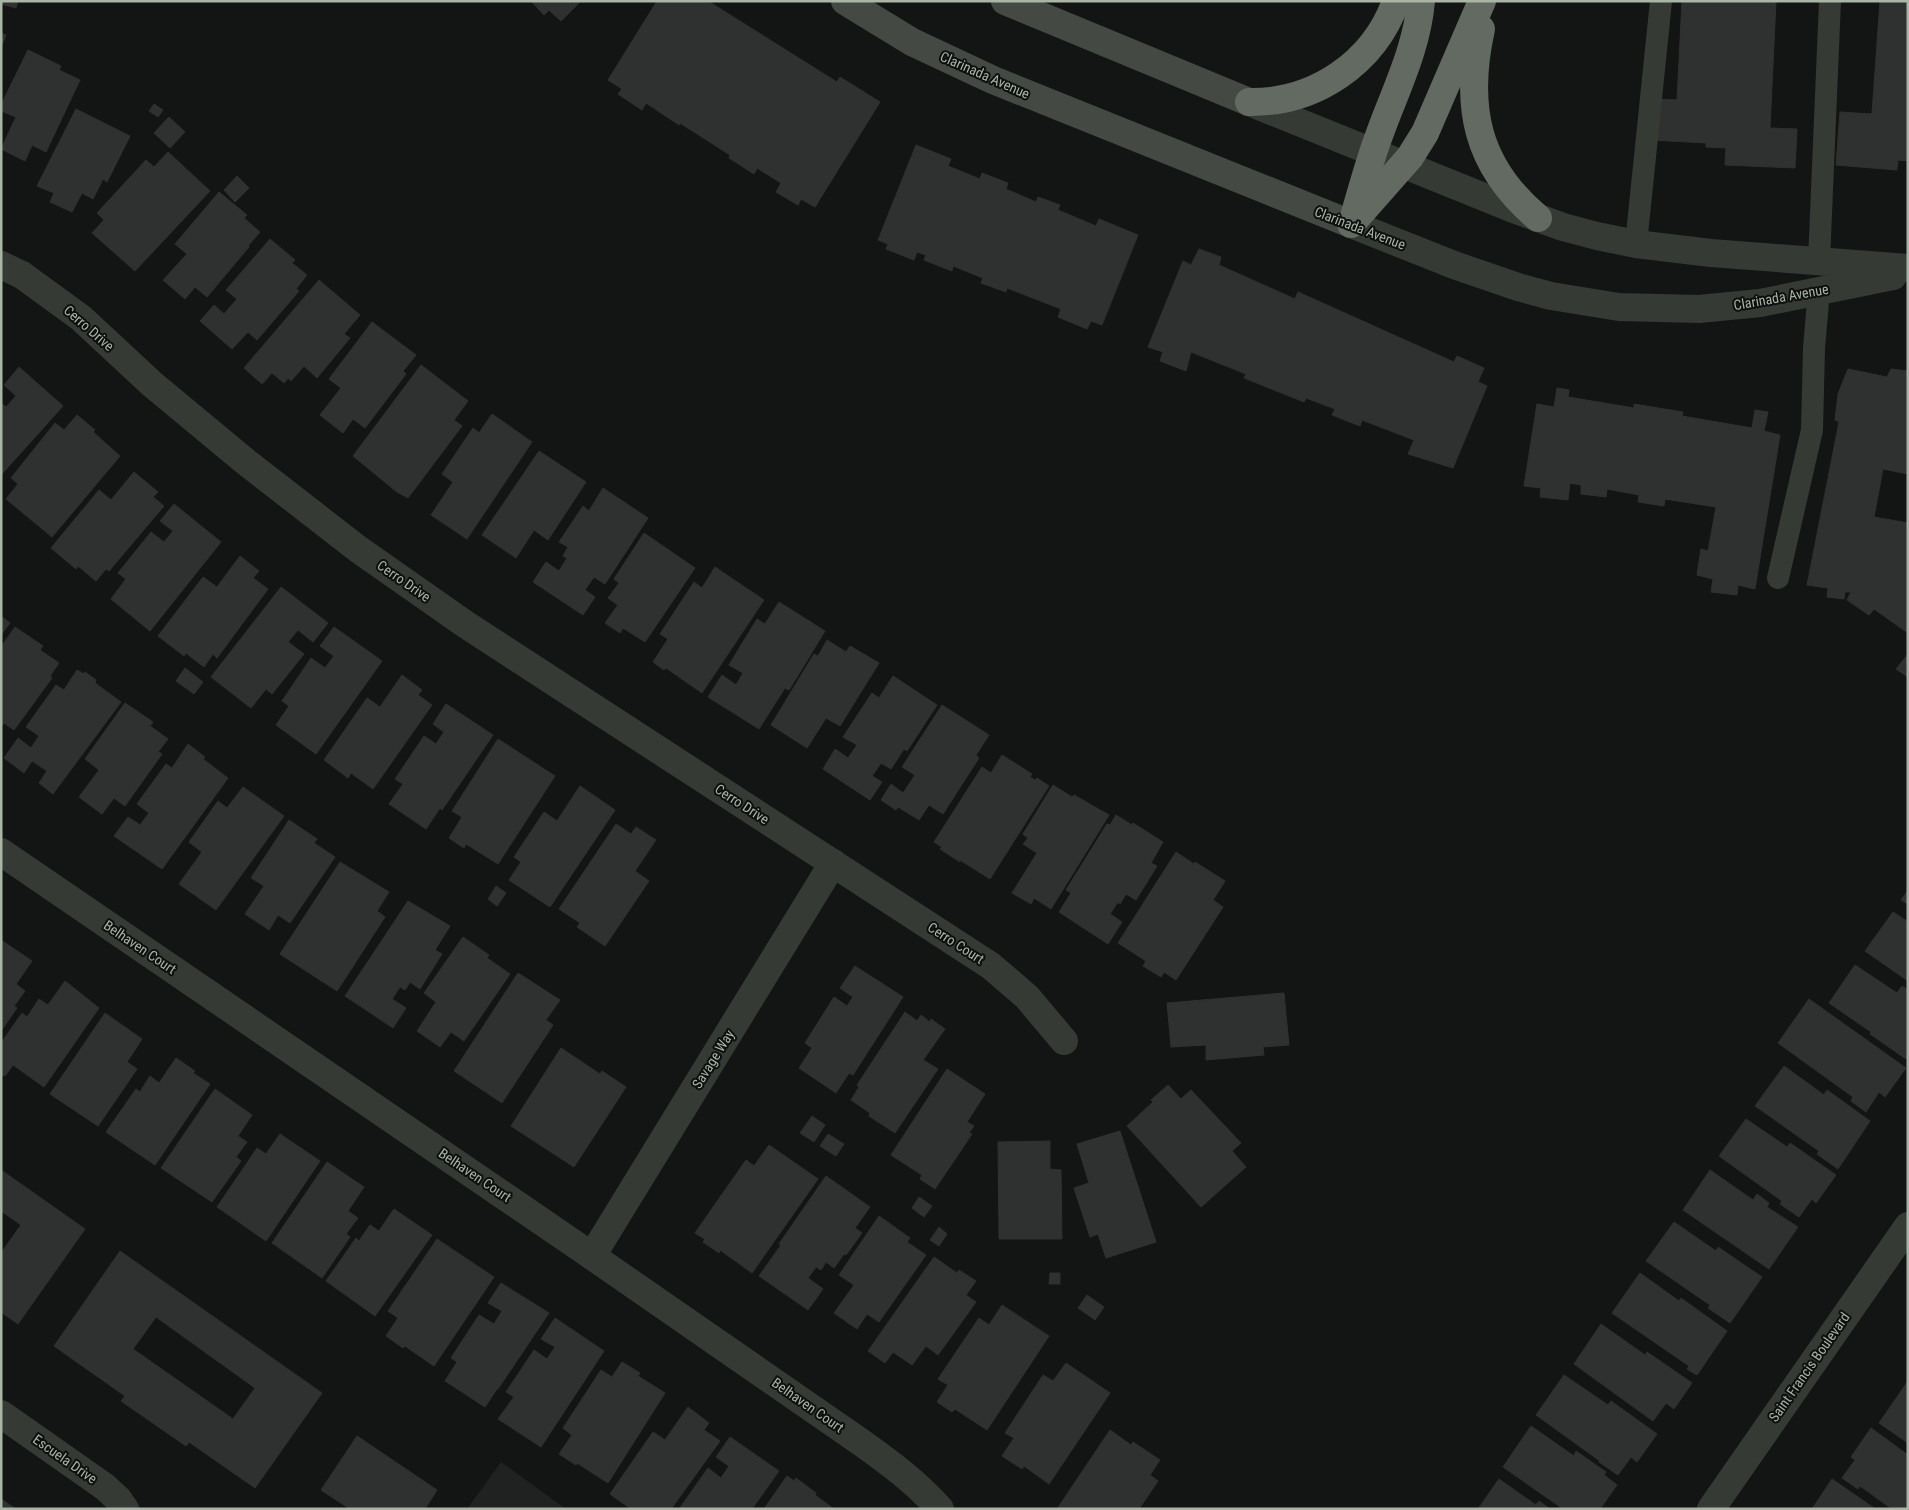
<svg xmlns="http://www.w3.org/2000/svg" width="1909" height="1510" font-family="'Roboto Condensed',sans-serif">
  <rect width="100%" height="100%" fill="#131514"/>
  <polygon fill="#1f2220" points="501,1462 566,1509 467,1509"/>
  <g fill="#2e312f" stroke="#2e312e" fill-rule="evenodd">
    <polygon points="1,1 18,1 16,8 1,4"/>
    <polygon points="531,1 581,1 561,21 549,10 544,15"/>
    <polygon points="657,1 708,1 837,82 840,77 880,102 815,207 801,199 798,205 776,192 781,183 757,168 754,174 729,158 730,155 680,123 679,125 646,103 642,110 618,94 622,89 608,80"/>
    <polygon points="1682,1 1776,1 1770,128 1797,129 1795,168 1725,165 1726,148 1706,147 1706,143 1652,140 1654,99 1677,100"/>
    <polygon points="1880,1 1908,1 1908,161 1898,160 1897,170 1836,165 1840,112 1872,114"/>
    <polygon points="1,33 6,35 1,48"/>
    <polygon points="28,50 61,66 59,70 80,80 46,152 32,145 25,161 1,149 16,117 1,111 1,105"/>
    <polygon points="154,104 163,110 158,117 149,111"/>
    <polygon points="76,109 130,136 107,182 103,179 93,199 82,193 72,212 50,202 54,193 37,186"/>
    <polygon points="169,117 185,132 170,148 154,133"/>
    <polygon points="916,145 951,159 948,166 980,179 982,173 1008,183 1006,189 1036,202 1038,197 1060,205 1058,210 1096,226 1099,219 1138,235 1102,325 1091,321 1087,329 1058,317 1061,309 1007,288 1006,292 981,283 983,278 953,266 952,271 924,260 926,255 917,252 914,260 886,249 888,244 878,240"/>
    <polygon points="168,152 210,191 135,271 92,233 104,220 97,213 146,160 154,167"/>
    <polygon points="237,176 249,188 235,202 224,190"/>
    <polygon points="219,192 247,215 244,218 260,232 248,246 249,247 207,297 195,287 185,299 163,280 187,254 175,244"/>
    <polygon points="270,239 295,260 292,263 307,275 296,289 299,291 257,340 248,332 232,349 200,321 214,305 224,314 237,299 226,290"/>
    <polygon points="1199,249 1221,257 1219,265 1295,299 1298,292 1454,362 1457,356 1484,368 1478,382 1487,386 1453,468 1408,454 1414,440 1362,420 1360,426 1332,415 1335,409 1306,398 1304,402 1244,378 1246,374 1191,352 1186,371 1160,361 1163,352 1148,347 1183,261 1191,265"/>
    <polygon points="319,280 360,315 344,334 350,338 317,378 304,366 291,381 288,378 284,383 272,373 262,384 244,368"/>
    <polygon points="372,322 416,355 403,371 406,374 365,428 353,419 343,433 320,415 341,388 329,379"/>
    <polygon points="421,365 468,401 454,420 462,426 408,498 397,492 353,456"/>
    <polygon points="19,367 63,406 1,475 1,403 6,407 16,396 4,385"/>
    <polygon points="1848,369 1887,377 1891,369 1908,371 1908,474 1883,469 1874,517 1908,523 1908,633 1874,609 1869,615 1847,600 1851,592 1845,592 1844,599 1827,597 1828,588 1807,585 1839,422 1835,420 1838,394"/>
    <polygon points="1557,388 1569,390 1568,397 1634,408 1634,404 1683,412 1682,416 1752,428 1755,410 1768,412 1764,431 1780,435 1755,589 1738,585 1737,595 1711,592 1713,579 1697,575 1701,549 1708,551 1716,507 1665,499 1664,506 1638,502 1639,495 1607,489 1606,497 1581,494 1581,485 1570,483 1568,500 1540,497 1541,488 1524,486 1537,404 1554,407"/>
    <polygon points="492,414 532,442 467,539 431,515 453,482 442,474 473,428 479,433"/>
    <polygon points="77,415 95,430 93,432 120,456 52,537 6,499 18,484 11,478 55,423 64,430"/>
    <polygon points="539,451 586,482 548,540 534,530 516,558 482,535"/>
    <polygon points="134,472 158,492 153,497 164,506 109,571 106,569 96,581 78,566 76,569 51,548 99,490 111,500"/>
    <polygon points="603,488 648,518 605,584 594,577 585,590 595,597 583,615 533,582 546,562 559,571 567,558 563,556 568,547 559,542 583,506 589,511"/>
    <polygon points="174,504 221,542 150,631 111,599 126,579 118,573 151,532 164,542 173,531 160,521"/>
    <polygon points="644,533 695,568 645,642 623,628 620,633 605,623 618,605 608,598 619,583 614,579"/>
    <polygon points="240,556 259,571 253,578 268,589 217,658 213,654 204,667 186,653 184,656 158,636 203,577 217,587"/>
    <polygon points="715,567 764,600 702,693 666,668 664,670 653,662 668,639 660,634 694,582 702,588"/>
    <polygon points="281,587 328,623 313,642 298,630 288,642 304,654 272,694 266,689 251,708 211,677"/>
    <polygon points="779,602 825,631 789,690 785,688 759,729 708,697 722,675 736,685 743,673 729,665 757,619 765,624"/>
    <polygon points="1,616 10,623 1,635"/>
    <polygon points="15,627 43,646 40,650 59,663 50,676 52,678 14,730 4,723 1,727 1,647"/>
    <polygon points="334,627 382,661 316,754 276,725 289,706 282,701 311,658 325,668 334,656 320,646"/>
    <polygon points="827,640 846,652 850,646 879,663 840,726 826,718 807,748 771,725 814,654 818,656"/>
    <polygon points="1908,654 1908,677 1896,669"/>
    <polygon points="185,668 203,682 194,694 176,681"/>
    <polygon points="77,670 84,674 85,672 96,680 95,683 121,702 53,794 39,783 47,771 32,761 24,773 4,758 18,738 31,748 39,736 26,727 56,685 64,690"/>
    <polygon points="402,675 422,690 418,695 432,705 373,789 351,773 348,778 324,760 367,698 380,707"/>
    <polygon points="893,676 937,705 907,751 904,749 891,769 881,763 872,776 882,782 870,800 823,769 835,749 848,758 857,745 843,737 872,693 879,698"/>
    <polygon points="125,703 153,722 150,726 168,739 158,752 162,754 125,806 114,798 102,814 79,797 99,770 85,759"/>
    <polygon points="446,704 493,735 442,810 440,808 426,829 389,804 403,784 395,779 424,736 436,744 444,732 433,724"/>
    <polygon points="942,705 989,735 976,755 979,758 943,814 929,805 919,820 898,807 896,810 881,800 891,784 903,793 915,775 902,767"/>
    <polygon points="498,739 555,776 498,864 466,844 464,848 449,838 462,817 452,811"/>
    <polygon points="188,744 205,757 203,759 228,778 162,869 114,836 128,817 140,825 149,813 137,804 166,764 172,768"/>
    <polygon points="1002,755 1032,774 1030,777 1035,780 1037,778 1049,786 990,879 960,860 960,862 940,849 942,847 934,842 982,767 991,773"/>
    <polygon points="1053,785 1072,797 1074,795 1109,815 1051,909 1034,898 1031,904 1012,893 1037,853 1023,844 1028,838 1023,834"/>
    <polygon points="580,786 615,810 550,907 509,880 521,862 514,857 544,812 557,821"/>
    <polygon points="243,787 284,816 216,910 179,884 202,852 189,842 218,801 227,808"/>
    <polygon points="1116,815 1132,825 1133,823 1163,842 1151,863 1157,866 1136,900 1126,894 1120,904 1118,902 1110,914 1122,922 1108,944 1059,912 1071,893 1066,890 1107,824 1110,825"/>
    <polygon points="289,820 317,839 314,843 335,857 290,923 278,915 269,930 245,914 264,886 251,878"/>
    <polygon points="616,824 631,834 636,827 656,840 635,871 649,881 605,946 577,927 580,923 559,909"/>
    <polygon points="1176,852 1194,864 1195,862 1225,881 1213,900 1223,907 1176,980 1164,972 1161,977 1143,966 1146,961 1118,943"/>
    <polygon points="340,862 389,892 377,911 385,917 337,991 280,954"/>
    <polygon points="496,886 506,893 497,906 488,899"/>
    <polygon points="1908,890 1908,904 1901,900"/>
    <polygon points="408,901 450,926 435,950 442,954 420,989 410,982 405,990 400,987 392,999 406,1008 393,1028 345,996"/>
    <polygon points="1893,912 1908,922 1908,981 1865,951"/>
    <polygon points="463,937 489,955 487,958 510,974 464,1041 451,1032 440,1047 417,1031 436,1002 424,993"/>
    <polygon points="1,940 32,961 16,984 25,991 14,1006 17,1008 1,1031"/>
    <polygon points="1855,965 1897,993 1902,986 1908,990 1908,1056 1906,1059 1870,1034 1871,1032 1829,1003"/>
    <polygon points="855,966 903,997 853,1075 849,1073 836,1093 799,1068 812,1048 805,1043 834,997 847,1006 853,997 840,988"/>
    <polygon points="518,973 560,1000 546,1020 553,1025 502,1103 454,1071"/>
    <polygon points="65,981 99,1008 44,1087 13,1065 5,1076 1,1074 1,1043 22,1013 27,1017 39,999 48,1005"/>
    <polygon points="1284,993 1289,1045 1263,1047 1264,1055 1206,1060 1206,1045 1171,1047 1167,1003"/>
    <polygon points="1809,999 1906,1068 1885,1097 1879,1092 1866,1112 1851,1101 1853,1097 1778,1043"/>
    <polygon points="905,1012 917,1021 921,1015 930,1022 931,1019 945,1029 923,1060 938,1069 895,1133 869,1116 870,1113 851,1100 859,1087 857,1085"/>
    <polygon points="105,1013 142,1039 127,1062 137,1069 98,1126 50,1094"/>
    <polygon points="561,1048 600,1074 602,1071 626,1087 574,1167 511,1126"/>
    <polygon points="176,1058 195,1071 193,1073 210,1084 155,1165 106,1132 136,1089 140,1092 150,1076 159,1083"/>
    <polygon points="1784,1066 1824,1095 1827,1090 1870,1121 1838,1169 1817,1154 1819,1151 1755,1106"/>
    <polygon points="947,1069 985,1094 967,1122 974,1126 969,1133 972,1134 935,1189 920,1179 922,1175 891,1155"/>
    <polygon points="1168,1085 1181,1099 1191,1090 1241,1143 1232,1151 1246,1167 1201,1207 1127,1126 1153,1102 1151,1100"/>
    <polygon points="215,1089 252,1115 238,1136 247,1142 236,1157 241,1161 212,1202 161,1168"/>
    <polygon points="812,1116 825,1125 814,1142 800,1133"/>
    <polygon points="1746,1119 1787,1147 1790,1143 1836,1175 1816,1203 1812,1199 1799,1217 1780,1204 1782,1201 1719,1156"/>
    <polygon points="1120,1131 1156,1242 1106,1258 1098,1234 1090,1237 1074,1188 1089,1183 1077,1144"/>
    <polygon points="280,1134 320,1161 266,1241 217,1207 257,1148 266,1154"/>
    <polygon points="828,1134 844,1144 836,1156 820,1146"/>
    <polygon points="1050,1141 1050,1169 1061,1170 1062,1239 999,1239 998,1142"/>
    <polygon points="769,1145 818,1179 752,1273 720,1250 719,1253 703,1242 705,1239 695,1233 746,1160 754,1166"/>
    <polygon points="327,1162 364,1187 348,1211 358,1218 346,1234 350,1237 322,1278 272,1243"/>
    <polygon points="1,1170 85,1229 18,1324 1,1312 1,1253 21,1225 1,1211"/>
    <polygon points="1710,1170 1753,1200 1757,1194 1769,1203 1767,1207 1798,1227 1769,1269 1683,1210"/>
    <polygon points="826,1176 870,1207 855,1228 862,1233 846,1255 844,1254 834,1268 826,1262 821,1270 816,1267 808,1278 823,1289 808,1310 759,1276 781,1245 779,1244"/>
    <polygon points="919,1197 932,1206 924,1217 912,1208"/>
    <polygon points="394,1209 432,1235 375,1316 326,1281 356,1238 359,1241 370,1225 379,1231"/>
    <polygon points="879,1216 910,1238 907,1242 926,1255 879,1322 867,1314 857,1329 834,1313 854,1285 839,1275"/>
    <polygon points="1674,1222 1716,1251 1718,1247 1762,1277 1730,1323 1708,1308 1710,1305 1646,1261"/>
    <polygon points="939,1227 947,1234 939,1246 930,1240"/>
    <polygon points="437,1239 494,1277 434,1366 405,1346 403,1348 386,1336 398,1318 388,1311"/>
    <path d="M120 1251 322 1393 255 1488 189 1442 186 1446 121 1401 125 1396 54 1346ZM156 1317 255 1388 233 1419 133 1349Z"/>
    <polygon points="934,1257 957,1273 959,1270 976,1281 966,1295 976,1302 938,1355 926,1346 912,1365 893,1352 885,1363 868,1351"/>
    <polygon points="1050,1273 1060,1273 1060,1284 1049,1284"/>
    <polygon points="1640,1273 1679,1301 1681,1298 1727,1331 1697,1375 1687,1369 1689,1366 1612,1313"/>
    <polygon points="501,1283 549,1313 498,1389 497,1389 485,1407 445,1381 457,1362 451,1358 479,1315 494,1324 502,1311 488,1303"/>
    <polygon points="1087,1295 1104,1307 1095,1320 1078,1308"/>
    <polygon points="1002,1305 1049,1336 987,1430 955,1409 952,1412 937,1402 948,1385 938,1379 979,1318 989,1325"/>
    <polygon points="555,1318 604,1351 541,1447 498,1419 514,1397 506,1392 534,1350 547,1359 555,1347 541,1339"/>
    <polygon points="1601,1324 1645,1355 1647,1352 1692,1383 1674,1409 1666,1403 1653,1421 1574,1364"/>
    <polygon points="622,1362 640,1373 638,1376 665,1393 608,1483 577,1463 576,1465 559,1454 572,1435 563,1428 601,1370 612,1377"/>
    <polygon points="1066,1363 1110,1393 1049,1484 1024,1466 1022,1469 1002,1456 1014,1438 1005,1433 1043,1375 1053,1381"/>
    <polygon points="1564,1375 1608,1405 1611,1401 1657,1434 1637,1462 1631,1457 1618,1475 1599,1462 1600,1461 1536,1415"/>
    <polygon points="1908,1381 1908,1443 1879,1423"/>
    <polygon points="688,1407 709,1423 704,1430 720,1441 671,1509 631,1509 610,1494 653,1432 665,1440"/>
    <polygon points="1531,1426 1574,1456 1576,1451 1606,1472 1604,1475 1617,1485 1600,1509 1563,1509 1503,1467"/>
    <polygon points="1871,1428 1908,1455 1908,1509 1892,1509 1860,1486 1858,1489 1842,1478 1855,1460 1851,1457"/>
    <polygon points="1110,1430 1131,1445 1133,1442 1160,1460 1150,1475 1158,1481 1139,1509 1057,1509"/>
    <polygon points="357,1436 437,1490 425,1509 350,1509 321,1490"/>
    <polygon points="730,1437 779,1471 752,1509 679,1509 708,1468 721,1478 729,1466 716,1457"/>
    <polygon points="787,1476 794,1481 796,1478 816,1493 815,1495 834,1509 764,1509"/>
    <polygon points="1499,1479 1536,1505 1539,1501 1550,1509 1478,1509"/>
    <polygon points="1832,1479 1874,1508 1874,1509 1812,1509"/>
    <polygon points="1,1499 16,1509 1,1509"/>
  </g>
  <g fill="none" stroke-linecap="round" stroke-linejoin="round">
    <g stroke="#353a35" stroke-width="22">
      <polyline points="1636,244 1661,1"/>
      <polyline points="1819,261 1830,1"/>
      <polyline points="1778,578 1812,430 1814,348 1819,290"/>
    </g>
    <g stroke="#353a35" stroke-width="28">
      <polyline points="1,265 22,275 81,318 152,384 246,462 358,549 465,624 991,966 1027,997 1064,1041"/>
      <path d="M1 852 592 1256 862 1443C890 1463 917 1483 940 1509"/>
      <polyline points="592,1256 833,863"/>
      <polyline points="1,1414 105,1487 118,1499 125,1509"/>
    </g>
    <g stroke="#353a35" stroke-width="28">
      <polyline points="1249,102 1511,208 1563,227 1597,236 1636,244 1711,253 1908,268"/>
      <polyline points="1351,224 1454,265 1518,287 1551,296 1619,307 1699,309 1760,303 1893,276"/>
      <polyline points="1711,1509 1908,1226"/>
    </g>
    <g stroke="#444a43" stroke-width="28">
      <polyline points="845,1 912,42 993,80 1351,224"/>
      <polyline points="1005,1 1249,102"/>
    </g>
    <g stroke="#636a61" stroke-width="28">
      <path d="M1481 29C1464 106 1476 166 1538 218"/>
      <path d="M1249 102C1315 103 1374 63 1396 1"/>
      <path d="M1355 213C1363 186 1370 159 1380 133 1396 89 1417 48 1421 1"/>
      <polyline points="1351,224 1410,157 1425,133 1482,1"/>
    </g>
  </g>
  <g text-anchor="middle" stroke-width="4" stroke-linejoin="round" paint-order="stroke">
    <g font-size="14" fill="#aab5a6" stroke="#0e100f">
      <text transform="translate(985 75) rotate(24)" y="5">Clarinada Avenue</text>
      <text transform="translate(1360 228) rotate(21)" y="5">Clarinada Avenue</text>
      <text transform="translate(1781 297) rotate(-10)" y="5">Clarinada Avenue</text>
      <text transform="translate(89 328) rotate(41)" y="5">Cerro Drive</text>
      <text transform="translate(404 581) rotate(35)" y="5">Cerro Drive</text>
      <text transform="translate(742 804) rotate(33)" y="5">Cerro Drive</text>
      <text transform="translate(956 943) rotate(33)" y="5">Cerro Court</text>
      <text transform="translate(140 947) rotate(34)" y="5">Belhaven Court</text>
      <text transform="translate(713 1059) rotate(-58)" y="5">Savage Way</text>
      <text transform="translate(475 1175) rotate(34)" y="5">Belhaven Court</text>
      <text transform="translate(1809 1367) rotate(-55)" y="5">Saint Francis Boulevard</text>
      <text transform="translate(808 1405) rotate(35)" y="5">Belhaven Court</text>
      <text transform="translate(65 1459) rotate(35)" y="5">Escuela Drive</text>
    </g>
  </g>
  <rect width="1909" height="1510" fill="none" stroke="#aab5a6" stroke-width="5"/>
</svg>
